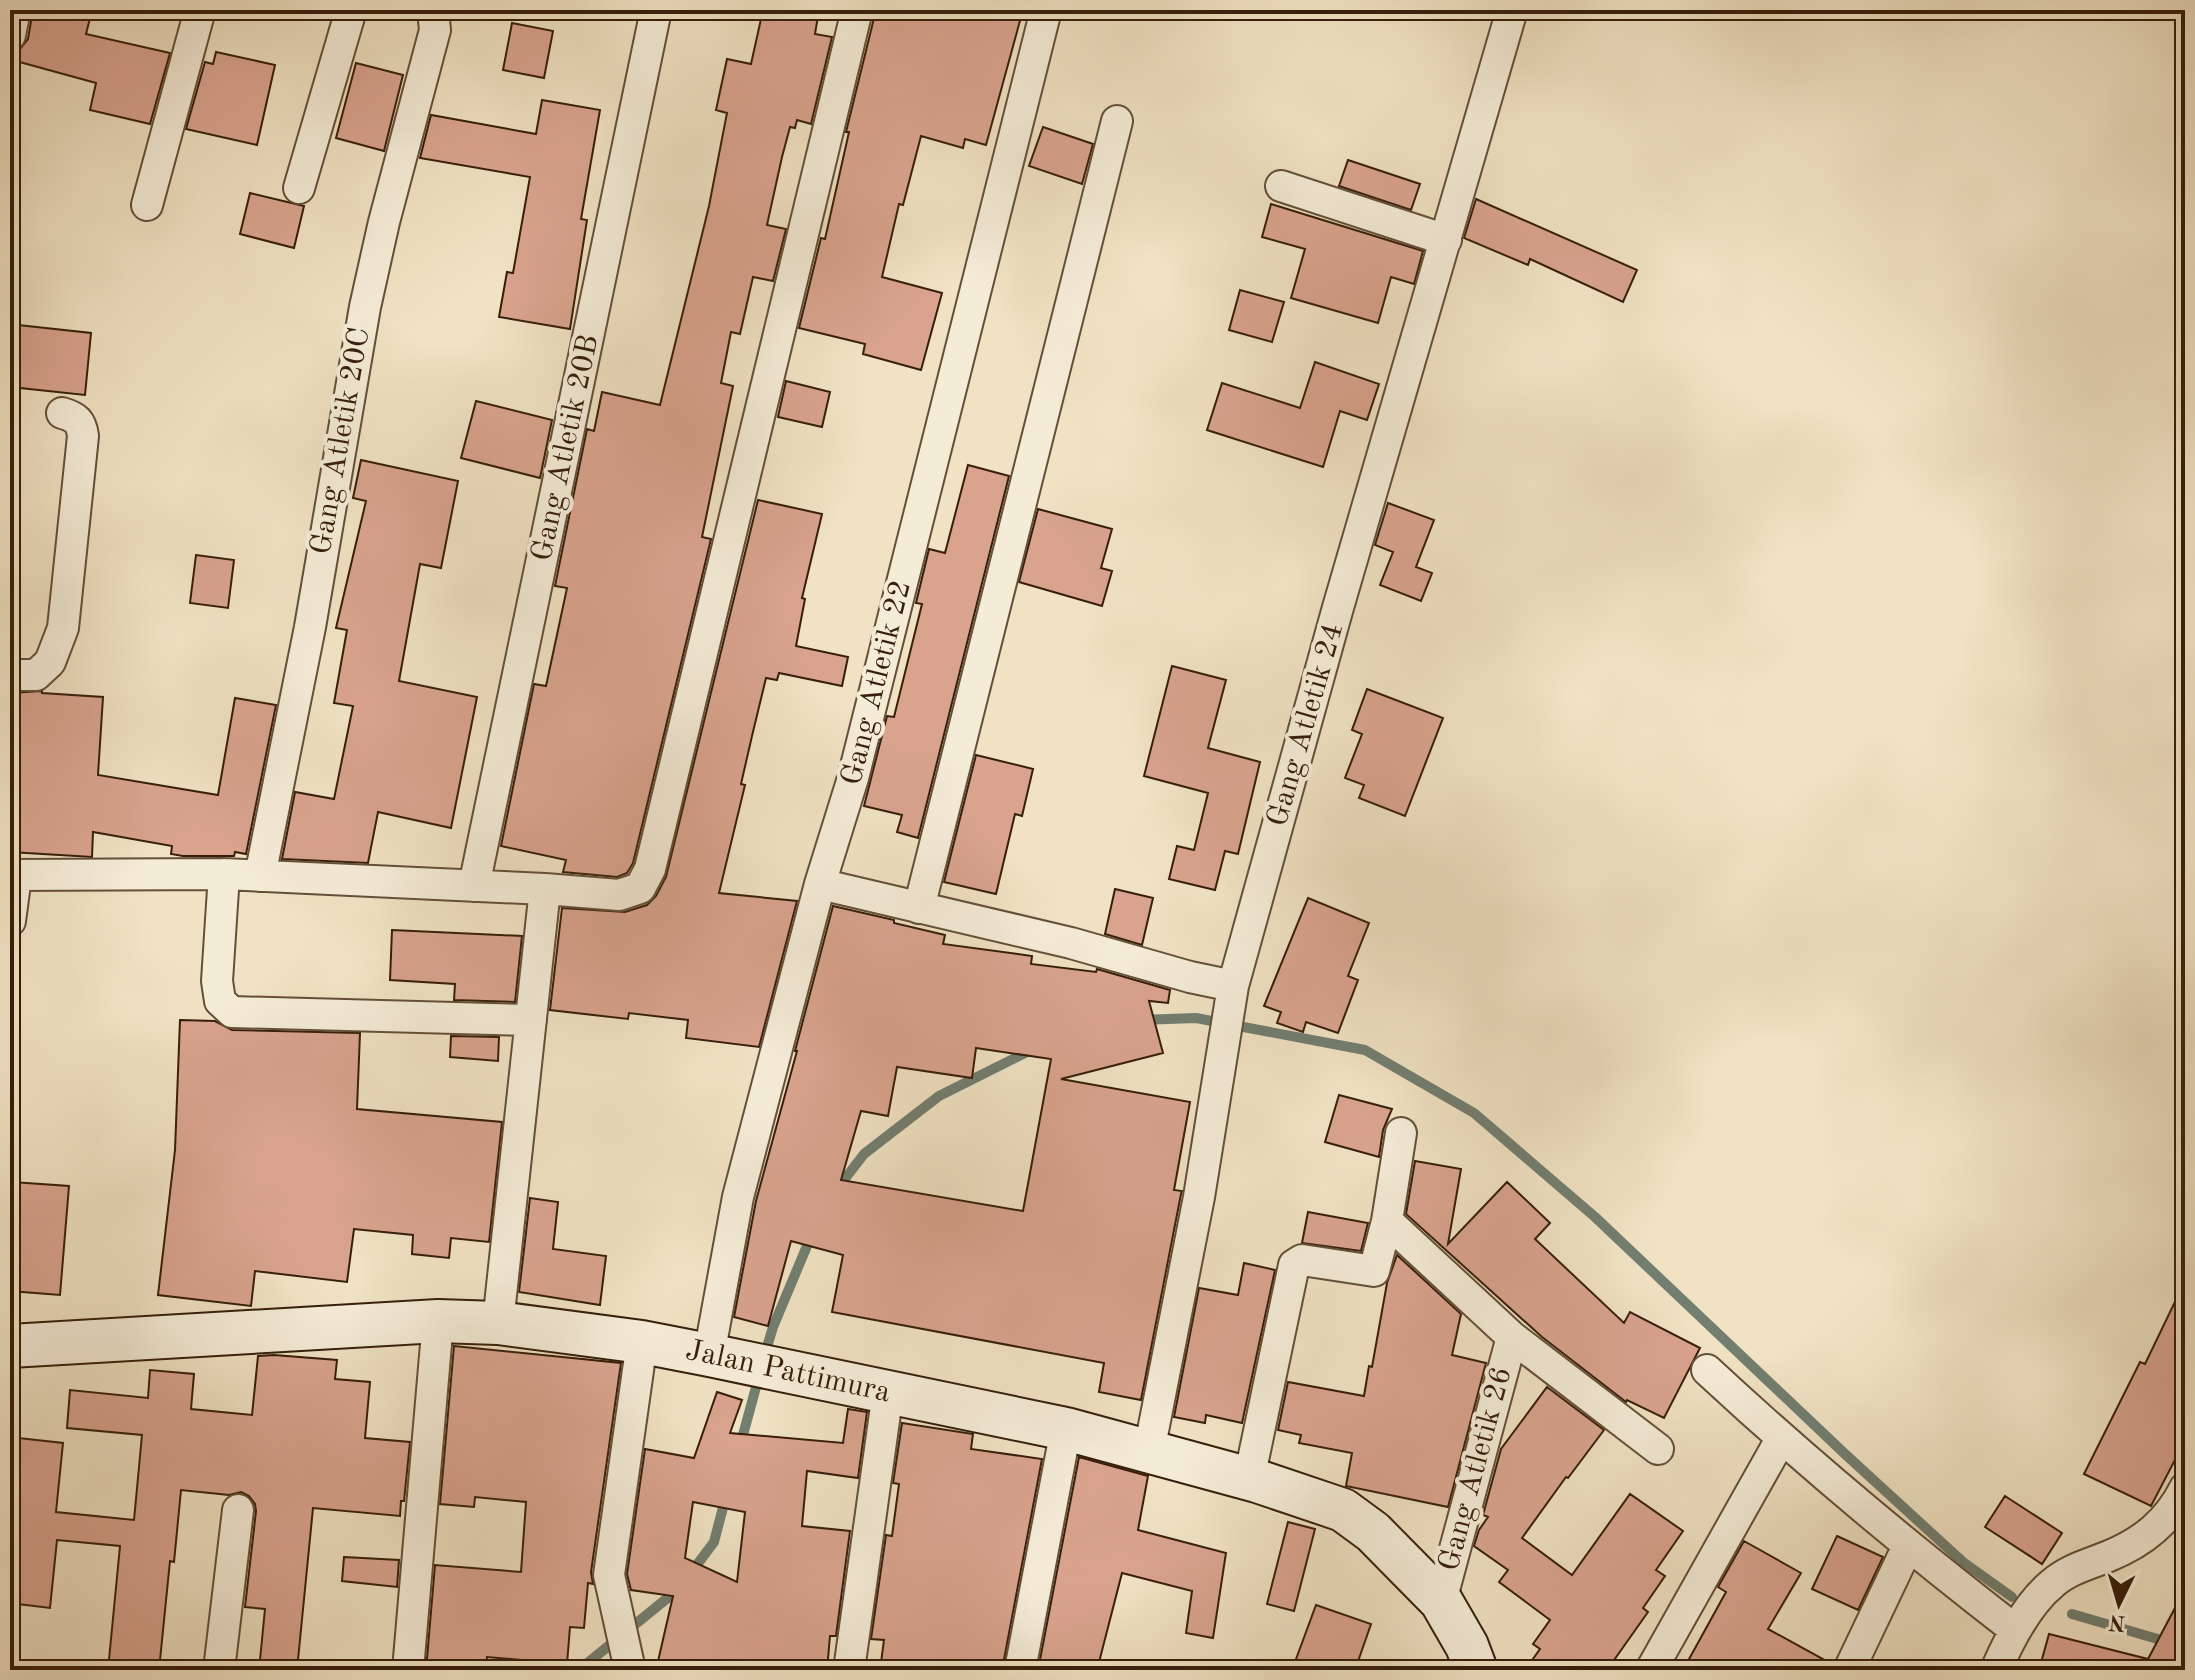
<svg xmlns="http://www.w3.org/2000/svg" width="2195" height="1680" font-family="'Old Standard TT',serif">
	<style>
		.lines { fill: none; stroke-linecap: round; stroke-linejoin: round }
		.stream { stroke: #727e70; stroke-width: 10 }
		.building { fill: #d9a38e; stroke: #361e0a; stroke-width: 2; fill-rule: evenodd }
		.street-casing { stroke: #644f38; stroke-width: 34 }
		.secondary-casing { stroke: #361e0a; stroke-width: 46 }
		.street { stroke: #f5ecd8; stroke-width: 30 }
		.secondary { stroke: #f5ecd8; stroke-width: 42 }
		.labels { text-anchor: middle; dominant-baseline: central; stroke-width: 8; stroke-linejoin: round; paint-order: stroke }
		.street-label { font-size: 30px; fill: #361e0a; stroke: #f5ecd8 }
	</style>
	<rect width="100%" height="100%" fill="#f0e2c3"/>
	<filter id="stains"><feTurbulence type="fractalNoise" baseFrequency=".0025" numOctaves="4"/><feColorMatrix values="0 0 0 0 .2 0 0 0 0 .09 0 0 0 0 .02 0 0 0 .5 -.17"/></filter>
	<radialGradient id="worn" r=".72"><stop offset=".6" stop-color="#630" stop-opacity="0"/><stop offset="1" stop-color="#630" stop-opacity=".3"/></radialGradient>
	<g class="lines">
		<!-- stream -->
		<path class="stream" d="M1140 1020 1196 1018 1365 1050 1474 1113 1595 1217 1845 1454 1963 1562 2012 1597
			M837 1189 864 1154 939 1096 1033 1049
			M764 1357 773 1327 812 1234
			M740 1446 759 1376
			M690 1574 714 1542 726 1496
			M2072 1614 2185 1647
			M579 1670 681 1587"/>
	</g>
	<!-- building -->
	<path class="building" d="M33 10H92L86 34 170 53 150 124 90 110 96 83 16 61 19 50 28 39Z
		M763 10H819L815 34 832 37 811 124 797 120 795 128 790 127 782 157 767 225 786 229 773 281 753 277 740 334 731 332 721 383 733 386 702 537 711 539 633 863 627 873 617 877 563 872 566 860 501 846 534 684 546 686 567 588 555 586 587 429 594 431 602 392 660 405 709 206 727 113 716 110 727 59 751 64Z
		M876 10H1014L1013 15 1021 17 986 145 965 139 963 148 921 136 903 205 899 204 882 277 942 293 921 370 863 354 865 344 799 328 821 238 825 239 849 132H846Z
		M512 23 553 31 544 78 503 70Z
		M216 52 275 65 257 145 186 129 205 62 213 64Z
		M356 63 403 75 384 151 336 138Z
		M542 100 600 110 581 219 587 220 570 329 499 317 507 272 513 273 530 177 420 158 431 115 536 134Z
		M1043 127 1093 144 1082 184 1029 166Z
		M1348 160 1420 184 1411 210 1339 186Z
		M250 193 304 206 294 248 240 234Z
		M1476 199 1637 270 1623 302 1530 259 1528 265 1464 238Z
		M1271 204 1423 251 1414 284 1391 277 1378 323 1291 298 1305 249 1262 237Z
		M1240 290 1284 302 1272 342 1229 330Z
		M18 325 91 333 85 395 11 387Z
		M1315 362 1379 384 1367 420 1340 411 1323 467 1207 430 1222 383 1300 408Z
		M786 381 830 392 822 427 778 417Z
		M476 401 552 420 540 478 461 458Z
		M361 460 458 481 441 568 420 564 399 681 477 697 451 828 378 812 368 863 282 859 295 792 334 799 353 706 334 703 347 630 336 628 366 501 353 498Z
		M968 465 1009 476 918 838 897 832 902 815 864 806 887 716 894 717 922 604 916 603 929 549 945 553Z
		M758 500 822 514 802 598 805 599 796 646 848 657 842 686 779 673 777 680 766 678 752 736 741 784 745 785 719 893 797 901 759 1047 686 1038 688 1020 629 1013 628 1019 550 1010 562 908 625 912 647 905 656 896 666 877Z
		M1388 503 1434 520 1416 567 1432 573 1421 601 1380 585 1393 552 1375 545Z
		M1038 509 1112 529 1101 568 1112 571 1102 606 1019 582Z
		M196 555 234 560 228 608 190 603Z
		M1172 666 1226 680 1208 748 1260 762 1238 854 1225 851 1215 890 1169 879 1177 846 1194 850 1208 793 1144 776Z
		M1367 689 1443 718 1405 816 1359 798 1364 785 1345 778 1362 734 1352 730Z
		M42 691V693L103 697 98 775 218 795 235 698 276 705 246 854 235 852 234 856H183L171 854 172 846 93 832 92 857 10 852V693Z
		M976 755 1033 769 1022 816 1015 814 996 894 944 882Z
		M1115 889 1153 898 1142 945 1105 934Z
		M1308 898 1369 923 1348 976 1358 980 1338 1033 1306 1022 1303 1032 1277 1023 1281 1012 1264 1006Z
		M833 906 894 920V923L945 935 943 944 1032 956 1031 964 1096 972 1097 969 1170 990 1168 1003 1149 1001 1163 1053 1061 1079 1190 1102 1174 1190 1182 1191 1181 1194 1141 1400 1099 1392 1104 1363 832 1312 843 1255 791 1241 768 1326 734 1317 756 1201 797 1051H795ZM976 1048 1051 1059 1023 1211 841 1180 861 1111 888 1116 897 1067 972 1078Z
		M392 930 522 936 515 1002 454 1000 455 984 390 980Z
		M180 1020 215 1021 232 1030 360 1033 357 1109 502 1122 489 1242 451 1238 449 1258 412 1254 413 1235 354 1229 347 1282 255 1271 251 1306 158 1295 175 1150Z
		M451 1036 499 1037 498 1061 450 1057Z
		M1339 1095 1392 1109 1383 1130 1379 1157 1325 1142Z
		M1415 1161 1461 1169 1448 1244 1507 1182 1550 1223 1535 1239 1624 1323 1630 1312 1700 1348 1664 1418 1627 1400 1626 1402 1542 1337 1406 1214Z
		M12 1182 69 1186 60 1295 10 1291Z
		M530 1198 558 1202 553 1249 606 1256 600 1305 519 1292Z
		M1308 1212 1368 1223 1361 1251 1302 1243Z
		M1397 1255 1461 1314 1452 1355 1486 1363 1448 1507 1346 1486 1352 1453 1299 1443 1301 1435 1278 1430 1288 1382 1364 1396 1369 1366 1372 1367 1387 1283Z
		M1244 1263 1275 1270 1242 1423 1206 1415 1205 1423 1174 1417 1199 1288 1238 1295Z
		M2185 1281V1457L2178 1454 2151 1506 2084 1474 2140 1362 2145 1364Z
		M454 1346 621 1363 591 1572 593 1584 588 1583 584 1628 570 1627 567 1664 487 1657 486 1670H426L435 1565 521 1572 526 1502 475 1497 474 1507 440 1504Z
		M274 1355 337 1360 335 1379 370 1382 365 1438 410 1442 404 1501H401L400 1516 313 1508 297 1670H259L265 1609 245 1607 256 1511 255 1504 249 1496 241 1492 229 1495 181 1490 174 1562 170 1561 159 1670H108L120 1546 57 1540 50 1608 10 1603V1437L63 1443 56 1512 134 1520 142 1435 67 1428 70 1390 148 1398 150 1370 194 1374 191 1409 252 1415 258 1356Z
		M1547 1387 1604 1430 1568 1478 1566 1477 1522 1538 1572 1575 1630 1494 1683 1531 1656 1570 1665 1576 1643 1608 1648 1612 1607 1670H1525L1540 1649 1533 1644 1550 1620 1499 1582 1508 1570 1474 1546 1479 1530 1488 1517 1483 1515 1501 1449Z
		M717 1392 742 1400 730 1433 843 1443 848 1409 867 1412 858 1478 807 1471 802 1526 850 1531 836 1636H830L827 1670H656L673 1596 631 1590 627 1574 645 1449 694 1458ZM693 1502 745 1512 737 1582 685 1558Z
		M902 1423 973 1434 971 1449 1042 1459 1002 1670H880L884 1640 871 1639 886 1535 892 1536 899 1484 893 1483Z
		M1079 1457 1148 1476 1138 1530 1226 1553 1213 1638 1186 1633 1192 1591 1122 1573 1097 1670H1038Z
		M2005 1496 2062 1533 2042 1564 1985 1527Z
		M1288 1522 1315 1529 1294 1611 1267 1604Z
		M1837 1536 1883 1557 1858 1610 1812 1589Z
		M1744 1541 1801 1573 1768 1629 1832 1664 1831 1670H1683L1726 1592 1718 1587Z
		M344 1557 399 1560 397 1587 342 1581Z
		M2185 1589V1670H2039L2049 1634 2148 1659Z
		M1316 1605 1371 1624 1355 1670H1292Z"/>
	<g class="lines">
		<!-- street casing -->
		<g class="street-casing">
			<path id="street" d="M10 35 15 10
				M1281 186 1446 240
				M299 188 351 10
				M147 205 200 10
				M10 675H36L50 662 63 628 83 436C81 421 76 417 62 413
				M224 874 217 981 220 1001 232 1012 531 1020
				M10 875 224 874 545 889 619 895 640 888 650 869 857 10
				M260 876 310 627 365 307 384 222 435 30 433 10
				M820 884 1071 943 1190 977 1233 986
				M474 886 656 10
				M919 908 1117 121
				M10 921 16 876
				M1401 1133 1387 1221 1512 1337 1658 1449
				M498 1323 545 889
				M709 1355 738 1197 820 884 853 778 1046 10
				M1707 1370C1806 1462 1908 1547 2014 1629
				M1149 1451 1199 1197 1233 986 1337 611 1512 10
				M1249 1479 1294 1265 1302 1260 1374 1271 1387 1221
				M1441 1601 1512 1337
				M219 1670 238 1510
				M408 1670 438 1321
				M630 1670 609 1575 642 1342
				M849 1670 888 1392
				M1020 1670 1066 1429
				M1651 1670 1781 1439
				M1849 1670 1908 1546
				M1996 1670C2009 1640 2027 1604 2053 1583 2069 1569 2090 1564 2109 1556 2143 1542 2168 1522 2185 1488"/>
		</g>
		<!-- secondary casing -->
		<g class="secondary-casing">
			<path id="secondary" d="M10 1346 438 1321 498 1323 642 1342 709 1355 1066 1429 1257 1481 1343 1510 1373 1532 1441 1601 1467 1646 1476 1670"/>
		</g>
		<!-- street -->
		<use href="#street" class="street"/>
		<!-- secondary -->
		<use href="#secondary" class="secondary"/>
	</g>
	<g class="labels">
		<!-- street labels -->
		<g class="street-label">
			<text transform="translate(341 441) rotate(-80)">Gang Atletik 20C</text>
			<text transform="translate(566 448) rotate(-78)">Gang Atletik 20B</text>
			<text transform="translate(877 683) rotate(-76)">Gang Atletik 22</text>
			<text transform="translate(1306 725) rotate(-74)">Gang Atletik 24</text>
			<text transform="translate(788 1372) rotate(12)">Jalan Pattimura</text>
			<text transform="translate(1476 1469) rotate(-75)">Gang Atletik 26</text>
		</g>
	</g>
	<!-- margin -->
	<rect width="2195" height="1680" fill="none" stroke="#f0e2c3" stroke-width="40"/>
	<rect x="12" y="12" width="2171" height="1656" fill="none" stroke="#361e0a" stroke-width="4"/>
	<rect x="20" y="20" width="2155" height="1640" fill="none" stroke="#361e0a" stroke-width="2"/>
	<!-- north arrow -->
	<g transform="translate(2119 1604) rotate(185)" stroke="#f5ecd8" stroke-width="6" paint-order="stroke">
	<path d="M0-6L14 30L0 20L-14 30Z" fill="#361e0a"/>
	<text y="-12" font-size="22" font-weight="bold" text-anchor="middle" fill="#361e0a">N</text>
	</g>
	<rect width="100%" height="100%" filter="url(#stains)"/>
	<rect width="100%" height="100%" fill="url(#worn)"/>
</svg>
